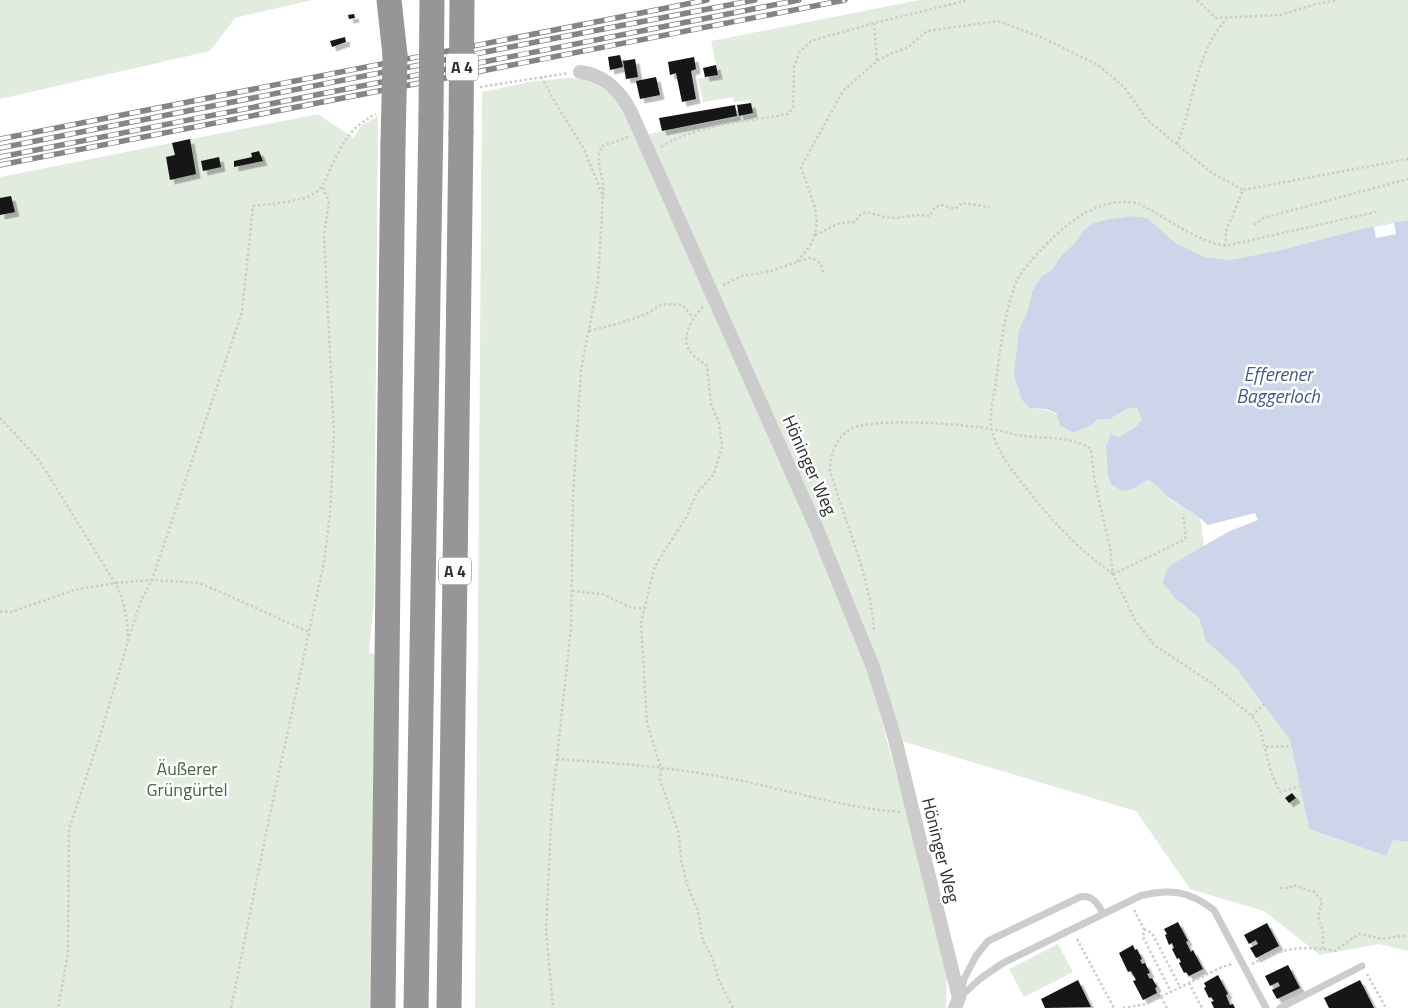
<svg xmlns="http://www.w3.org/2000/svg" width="1408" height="1008" font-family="'Titillium Web',sans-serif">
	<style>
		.green { fill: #e1ebde }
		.water { fill: #ccd5e9 }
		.pier { fill: #fff }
		.building { fill: #161616; filter: url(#shadow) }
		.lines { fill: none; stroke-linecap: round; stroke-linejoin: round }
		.path { stroke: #ccc; stroke-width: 2.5; stroke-dasharray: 2.5 2.5; stroke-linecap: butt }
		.service { stroke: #ccc; stroke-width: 7 }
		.minor { stroke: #ccc; stroke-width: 14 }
		.motorway { stroke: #969696; stroke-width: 25 }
		.rail-casing { stroke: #848484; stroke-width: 5.5 }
		.rail { stroke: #fff; stroke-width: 4; stroke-dasharray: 11; stroke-linecap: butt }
		.motorway-bridge { stroke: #969696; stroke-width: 25 }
		.labels { text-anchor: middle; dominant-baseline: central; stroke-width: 5; stroke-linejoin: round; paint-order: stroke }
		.shield { fill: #fff; stroke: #6d6d6d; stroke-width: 1 }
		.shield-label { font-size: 16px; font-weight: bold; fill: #2f2f2f }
		.street-label { font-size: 18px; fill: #2f2f2f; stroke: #fff }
		.park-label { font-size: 18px; fill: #466740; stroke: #fff }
		.water-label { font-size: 19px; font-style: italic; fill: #44598a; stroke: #fff }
	</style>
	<defs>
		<filter id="shadow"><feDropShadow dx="4.5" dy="4.5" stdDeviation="0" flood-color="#0004"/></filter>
	</defs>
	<rect width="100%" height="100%" fill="#fff"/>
	<!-- green -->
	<path class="green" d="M0 0H312L235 18 210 51 0 99Z
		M920 0H1408V220L1361 229 1281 250 1230 260 1205 257 1177 244 1147 218 1134 216 1110 219 1082 232 1075 243 1061 256 1052 271 1042 276 1032 291 1028 310 1019 330 1030 408C1056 410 1056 413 1073 433L1090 426 1098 419H1110L1128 408H1137L1142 420 1134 428 1118 437 1111 435 1106 446 1107 458 1135 488 1147 480 1157 485 1170 500 1200 517 1204 546 1170 565 1176 599 1199 618 1206 641 1236 668 1290 740 1309 829 1386 856 1393 840 1408 842V951L1379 944 1320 955 1264 911 1190 889 1136 811 901 741 644 135 753 114 750 100 734 102 733 97 703 102 698 79 718 75 711 41Z
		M570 78C599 80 608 91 627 112L775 445 867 668 910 824 947 973 946 1008H475L482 92 534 81Z
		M318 114 353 138 362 125 378 116 374 599 369 653 376 654 373 1008H0V177Z
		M1058 944 1073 972 1024 997 1009 969Z"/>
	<!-- water -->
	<path class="water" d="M1134 216 1147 218 1177 244 1205 257 1230 260 1281 250 1361 229 1408 220V842L1393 840 1386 856 1309 829 1290 740 1236 668 1206 641 1199 618 1176 599 1163 583 1165 574 1170 565 1230 531 1258 520 1255 513 1208 525C1197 514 1185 509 1172 500 1161 493 1162 487 1147 480L1135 488 1122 491 1111 484 1108 474 1106 446 1111 434 1118 437 1134 428 1142 420 1137 408H1128L1110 419H1098L1090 426 1073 433 1060 425 1056 413 1046 409 1030 408 1022 400 1014 375 1019 330 1028 310 1032 291 1042 276 1052 270 1061 256 1075 243 1082 232 1094 223 1110 219Z"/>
	<!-- pier -->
	<path class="pier" d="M1394 223 1396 234 1376 238 1374 227Z"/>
	<!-- building -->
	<path class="building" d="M354 14 355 18 349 19 348 15Z
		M345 37 346 42 332 47 330 41Z
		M620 55 623 67 610 70 608 57Z
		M694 57 696 69 691 71 696 99 682 102 676 73 670 75 668 62Z
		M635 59 638 77 626 79 623 61Z
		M716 65 718 75 705 77 703 68Z
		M656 77 660 95 640 99 636 81Z
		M751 103 753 113 739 116 737 105Z
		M735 105 737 116 662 131 659 118Z
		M190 139 196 174 170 180 166 157 175 155 172 143Z
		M259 151 263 161 234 167V161L252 157 251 153Z
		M219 157 221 167 203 171 201 161Z
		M11 196 15 212 0 215V198Z
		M1292 793 1296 798 1289 803 1285 798Z
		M1178 922 1188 941 1186 942 1191 952 1193 950 1203 969 1189 976 1186 972 1184 973 1179 963 1181 962 1179 958 1177 959 1172 949 1174 948 1172 943 1169 945 1165 935 1167 934 1164 929Z
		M1267 923 1279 946 1256 958 1250 948 1258 944 1256 940 1249 944 1244 935Z
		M1133 945 1135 950 1137 949 1142 959 1140 960 1142 964 1145 963 1150 973 1147 974 1150 979 1152 978 1157 987 1155 988 1157 993 1143 1000 1133 981 1136 980 1131 971 1128 972 1119 953Z
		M1288 965 1300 988 1277 999 1272 990 1280 986 1278 982 1270 986 1265 976Z
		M1218 975 1228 994 1226 995 1230 1005 1233 1004 1235 1008H1214L1211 1002 1214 1001 1211 997 1209 998 1204 988 1206 987 1204 983Z
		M1078 980 1091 1007 1045 1008 1041 999Z
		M1360 980 1374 1008H1329L1324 998Z"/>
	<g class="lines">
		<!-- path -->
		<path class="path" d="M1197 0 1216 18 1280 15 1316 4 1338 0
			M874 23 877 61
			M541 77 559 109 583 147 603 196 598 282 581 370 573 496 571 628 552 804 546 930 553 1008
			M480 87 569 73
			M1177 144C1195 101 1194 56 1227 18
			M661 147C698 124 746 122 788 114L793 107 794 67 799 53 811 41 874 23 969 0
			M603 195C606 178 593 162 602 146L628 137
			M1254 225 1263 218 1408 179
			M815 235 840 223 855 222 861 214 867 212 885 217 895 218 918 215 930 216 935 207 939 206 942 205 955 209 962 203 990 207
			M1225 246 1226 231 1243 190 1408 159
			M797 261C831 228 813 205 801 167L843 91 877 61 892 53 907 48 927 31 998 21 1043 38 1098 65 1124 87 1147 120 1212 173 1243 190
			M723 285 742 276 771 271 809 258C818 259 823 265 823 275
			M703 307C693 317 681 335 689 350 693 356 701 361 707 366L711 404 719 423 722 447 714 474 696 494 687 516 655 566 641 622 647 723 661 769 660 780 679 834 681 859 687 884 698 912 703 941 712 957 718 978 733 1008
			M589 331 617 324 644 315 663 304 682 305 693 317
			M0 418 39 460 115 583 121 595 127 619 128 641 100 736 69 829 68 954 58 1008
			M1113 574C1079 550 1052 521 1027 489 1013 472 997 452 992 431 988 419 994 395 996 382 1000 350 1004 316 1015 285 1020 272 1030 262 1039 252 1065 224 1099 194 1140 204 1168 219 1193 239 1225 246L1376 212
			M1113 574 1182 541 1186 537 1183 514
			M572 591 603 594 629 607 644 609
			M0 611 11 612 74 590 115 583 152 580 198 583 216 590 309 632
			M874 630C869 572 846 526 830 471 830 455 836 437 851 429 871 417 965 424 991 429 1000 430 1008 433 1017 435 1041 439 1069 435 1091 449L1095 484 1110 547 1113 574 1135 620 1154 645 1210 682 1252 716 1260 728 1271 772 1280 792 1300 786
			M128 641 140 603 152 580 242 312 253 206C268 204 301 202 313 194 323 189 326 179 330 169 343 143 349 128 376 114
			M1252 716 1264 704
			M1266 747 1292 746
			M557 759C614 763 672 767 728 778 786 789 842 808 901 812
			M1280 888H1290L1293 885 1314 892 1320 898 1322 902 1318 916 1323 931V949
			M1134 910 1144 929 1143 937 1171 992
			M1144 929 1152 933 1180 987
			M1077 939 1114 1008
			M1252 964C1281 948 1303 945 1335 951L1359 934 1382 939 1408 935
			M1367 974 1386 1008
			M1189 983 1202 1008
			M1161 997 1167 1008
			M231 1008 268 824 324 562 330 514 334 434 324 236 329 201 322 186
			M1123 1008 1146 1004 1222 967 1232 964"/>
		<!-- service -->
		<path class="service" d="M961 992 964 979 976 956 988 941 1080 897C1092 894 1098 904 1103 913
			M959 998 981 978 1003 963 1140 896C1170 888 1189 891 1214 910L1266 1008
			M1280 1008 1362 966"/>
		<!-- minor -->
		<path class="minor" d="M580 72C605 75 620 91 631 112L816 527 873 667 895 739 959 998 955 1008"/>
		<!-- motorway -->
		<path class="motorway" d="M389 0 395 55
			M383 1008 393 144
			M416 1008 431 117
			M449 1008 461 133"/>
		<!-- rail casing -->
		<g class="rail-casing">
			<path id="rail" d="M0 139 707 0
				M0 148 551 39 755 0
				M0 157 799 0
				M0 165 845 0"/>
		</g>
		<!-- rail -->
		<use href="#rail" class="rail"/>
		<!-- motorway-bridge -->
		<path class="motorway-bridge" d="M431 117 432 0
			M461 133 462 0
			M393 144 395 55"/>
	</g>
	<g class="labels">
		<!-- shield labels -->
		<g class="shield">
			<rect x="446" y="53.5" width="32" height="27" rx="4"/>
			<rect x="439" y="557.5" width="32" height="27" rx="4"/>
		</g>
		<g class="shield-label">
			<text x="462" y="67">A 4</text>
			<text x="455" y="571">A 4</text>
		</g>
		<!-- street labels -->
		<g class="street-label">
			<text transform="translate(810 465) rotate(66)">Höninger Weg</text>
			<text transform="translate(941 850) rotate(76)">Höninger Weg</text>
		</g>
		<!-- park labels -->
		<g class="park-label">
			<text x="187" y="768">Äußerer<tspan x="187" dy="21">Grüngürtel</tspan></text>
		</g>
		<!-- water labels -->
		<g class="water-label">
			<text x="1278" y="373">Efferener<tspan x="1278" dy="22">Baggerloch</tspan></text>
		</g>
	</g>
</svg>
